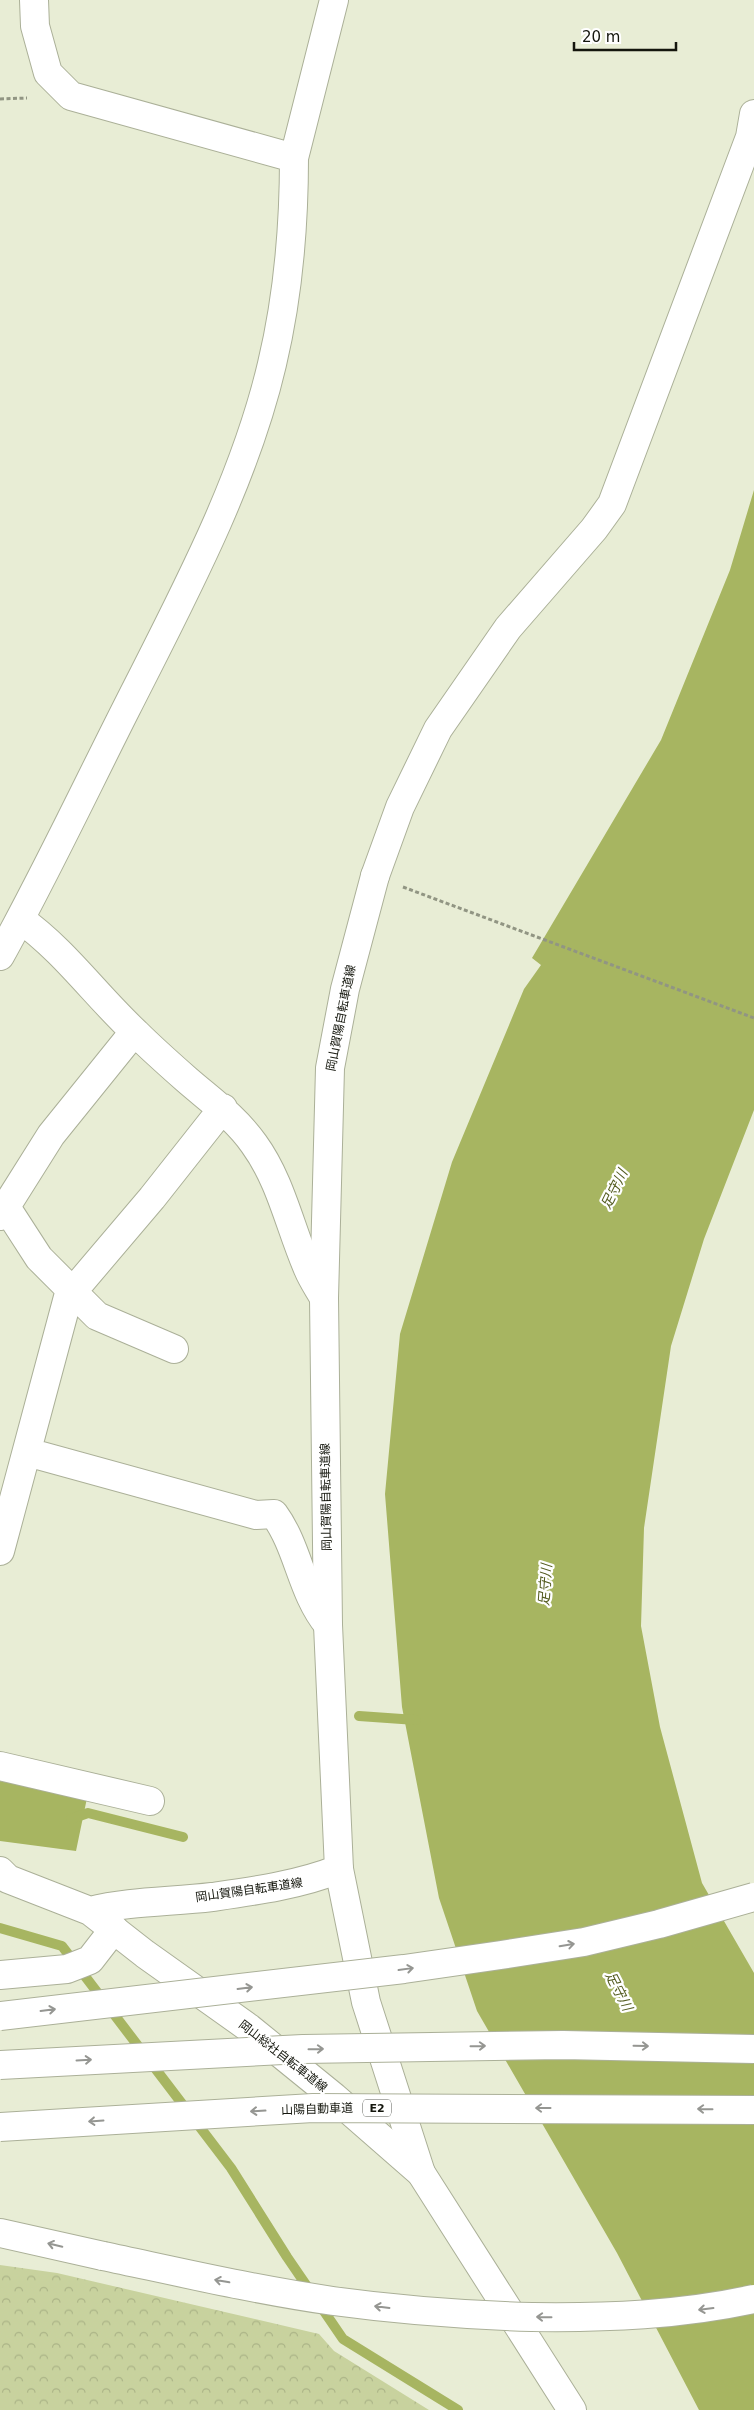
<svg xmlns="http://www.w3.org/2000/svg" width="754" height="2410" font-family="'DejaVu Sans','Noto Sans JP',sans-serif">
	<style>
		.forest { fill: url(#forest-crowns) }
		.water { fill: #a7b561 }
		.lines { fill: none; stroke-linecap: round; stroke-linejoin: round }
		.stream { stroke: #a7b561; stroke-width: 10 }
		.minor-casing { stroke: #abb098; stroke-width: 30 }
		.major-casing { stroke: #abb098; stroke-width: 30 }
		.highway-casing { stroke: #abb098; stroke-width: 30 }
		.path { stroke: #919583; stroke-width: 3; stroke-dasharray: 4 2.5; stroke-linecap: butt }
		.minor { stroke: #fff; stroke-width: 28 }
		.major { stroke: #fff; stroke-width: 28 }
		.highway { stroke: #fff; stroke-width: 28 }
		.highway-bridge-casing { stroke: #abb098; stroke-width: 30; stroke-linecap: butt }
		.highway-bridge { stroke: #fff; stroke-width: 28 }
		.oneway { stroke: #959692 }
		.labels { text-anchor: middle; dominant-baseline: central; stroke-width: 4.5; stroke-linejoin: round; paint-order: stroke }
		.shield { fill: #fff; stroke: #5a5c56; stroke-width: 1 }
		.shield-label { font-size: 11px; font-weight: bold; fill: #14160d }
		.street-label { font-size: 12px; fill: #14160d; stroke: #fff }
		.water-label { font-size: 14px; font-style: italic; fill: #545c20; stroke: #fff }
	</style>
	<defs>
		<pattern id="forest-crowns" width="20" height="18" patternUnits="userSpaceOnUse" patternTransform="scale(1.25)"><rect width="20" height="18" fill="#c8d29e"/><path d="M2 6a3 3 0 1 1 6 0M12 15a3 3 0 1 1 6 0" fill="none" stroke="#abb487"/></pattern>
	</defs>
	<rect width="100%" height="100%" fill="#e8edd5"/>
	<!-- forest -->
	<path class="forest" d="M0 2265 57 2273 319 2334 334 2351 429 2410H0Z"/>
	<!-- water -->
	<path class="water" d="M754 490V1110L704 1239 671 1346 644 1528 641 1626 660 1727 702 1883 754 1973V2410H699L617 2253 477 2011 439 1898 402 1707 385 1494 400 1334 452 1162 524 989 541 965 532 958 661 740 730 570Z
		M0 1781 87 1798 76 1851 0 1841Z"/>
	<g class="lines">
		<!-- stream -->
		<path class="stream" d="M359 1716 416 1720
			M71 1819 88 1813 183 1837
			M0 1928 62 1946 231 2168 287 2257 343 2339 458 2410"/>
		<!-- minor casing -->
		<g class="minor-casing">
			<path id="minor" d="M294 158 334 0
				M375 876 400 807 438 729 508 628 594 529 612 504 750 137 754 114
				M20 919C65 951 96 996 136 1033 152 1049 169 1064 186 1079 210 1100 235 1117 254 1144 281 1181 290 1228 308 1269 312 1279 319 1289 324 1298
				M0 956C45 875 84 792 126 709 181 600 244 484 272 364 288 297 294 227 294 158L71 96 48 73 35 26 34 0
				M6 1207 39 1258 97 1316 174 1349
				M0 1216 51 1135 134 1032
				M27 1452 256 1515 274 1514C299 1548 301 1592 328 1625
				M0 1551 68 1297 152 1198 223 1108
				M0 1766 150 1801
				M339 1869 366 2002 421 2173
				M0 1975 67 1969 90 1960 114 1929"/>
		</g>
		<!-- major casing -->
		<g class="major-casing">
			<path id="major" d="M0 1871 8 1879 90 1911 145 1954 249 2028 334 2097 421 2173 572 2410
				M90 1911C130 1901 171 1902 212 1897 254 1891 299 1885 339 1869L328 1625 324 1298 330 1068 345 989 375 876"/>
		</g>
		<!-- highway casing -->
		<g class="highway-casing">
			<path id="highway" d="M0 2233 103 2256"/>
		</g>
		<!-- path -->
		<path class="path" d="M0 99 27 98
			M403 887 754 1018"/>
		<!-- minor -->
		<use href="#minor" class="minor"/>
		<!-- major -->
		<use href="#major" class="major"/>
		<!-- highway -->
		<use href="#highway" class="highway"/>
		<!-- highway-bridge casing -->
		<g class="highway-bridge-casing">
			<path id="highway-bridge" d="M0 2016 404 1969 501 1955 584 1942 659 1924 754 1897
				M0 2065 303 2049 563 2045 754 2049
				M0 2127 313 2108 754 2110
				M103 2256C179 2272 256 2290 333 2301 399 2310 466 2315 532 2317 607 2318 681 2315 754 2299"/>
		</g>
		<!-- highway-bridge -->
		<use href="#highway-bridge" class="highway-bridge"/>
	</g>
	<!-- one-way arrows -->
	<defs><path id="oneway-shaft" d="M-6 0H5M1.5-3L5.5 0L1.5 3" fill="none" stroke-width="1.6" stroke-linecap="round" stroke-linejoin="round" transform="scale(1.25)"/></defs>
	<g class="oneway">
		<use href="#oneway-shaft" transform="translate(567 1945) rotate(-9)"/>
		<use href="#oneway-shaft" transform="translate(406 1969) rotate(-8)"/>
		<use href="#oneway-shaft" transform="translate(245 1988) rotate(-7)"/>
		<use href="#oneway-shaft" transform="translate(48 2010) rotate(-7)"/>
		<use href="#oneway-shaft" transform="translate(478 2046) rotate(-1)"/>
		<use href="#oneway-shaft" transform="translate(641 2046) rotate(1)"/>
		<use href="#oneway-shaft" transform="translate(316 2049) rotate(-1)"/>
		<use href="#oneway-shaft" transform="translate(84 2060) rotate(-3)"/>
		<use href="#oneway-shaft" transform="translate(543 2108) rotate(180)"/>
		<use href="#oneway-shaft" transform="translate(705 2109) rotate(-179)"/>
		<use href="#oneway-shaft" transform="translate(258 2111) rotate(177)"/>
		<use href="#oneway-shaft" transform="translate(96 2121) rotate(176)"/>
		<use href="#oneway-shaft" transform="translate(55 2245) rotate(-167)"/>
		<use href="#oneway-shaft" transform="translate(222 2281) rotate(-170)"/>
		<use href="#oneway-shaft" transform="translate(382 2307) rotate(-173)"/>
		<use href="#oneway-shaft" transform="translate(706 2309) rotate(173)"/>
		<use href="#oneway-shaft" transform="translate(544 2317) rotate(-179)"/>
	</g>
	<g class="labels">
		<!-- shield labels -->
		<rect class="shield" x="363" y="2099.5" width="28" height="17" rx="4"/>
		<g class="shield-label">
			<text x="377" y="2108">E2</text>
		</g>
		<!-- street labels -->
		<g class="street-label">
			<text transform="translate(341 1018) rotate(-79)">岡山賀陽自転車道線</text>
			<text transform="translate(326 1497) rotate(-91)">岡山賀陽自転車道線</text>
			<text transform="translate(249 1890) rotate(-8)">岡山賀陽自転車道線</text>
			<text transform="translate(283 2056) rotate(38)">岡山総社自転車道線</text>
			<text transform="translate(317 2109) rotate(-2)">山陽自動車道</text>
		</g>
		<!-- water labels -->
		<g class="water-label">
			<text transform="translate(614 1189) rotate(-64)">足守川</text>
			<text transform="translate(545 1585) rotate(-86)">足守川</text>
			<text transform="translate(619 1991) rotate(63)">足守川</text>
		</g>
	</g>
	<!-- scale -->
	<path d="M574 42v8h102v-8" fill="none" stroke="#14160d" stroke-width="2.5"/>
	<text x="582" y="42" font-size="15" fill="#14160d" stroke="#ffffff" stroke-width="4" paint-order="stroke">20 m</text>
</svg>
